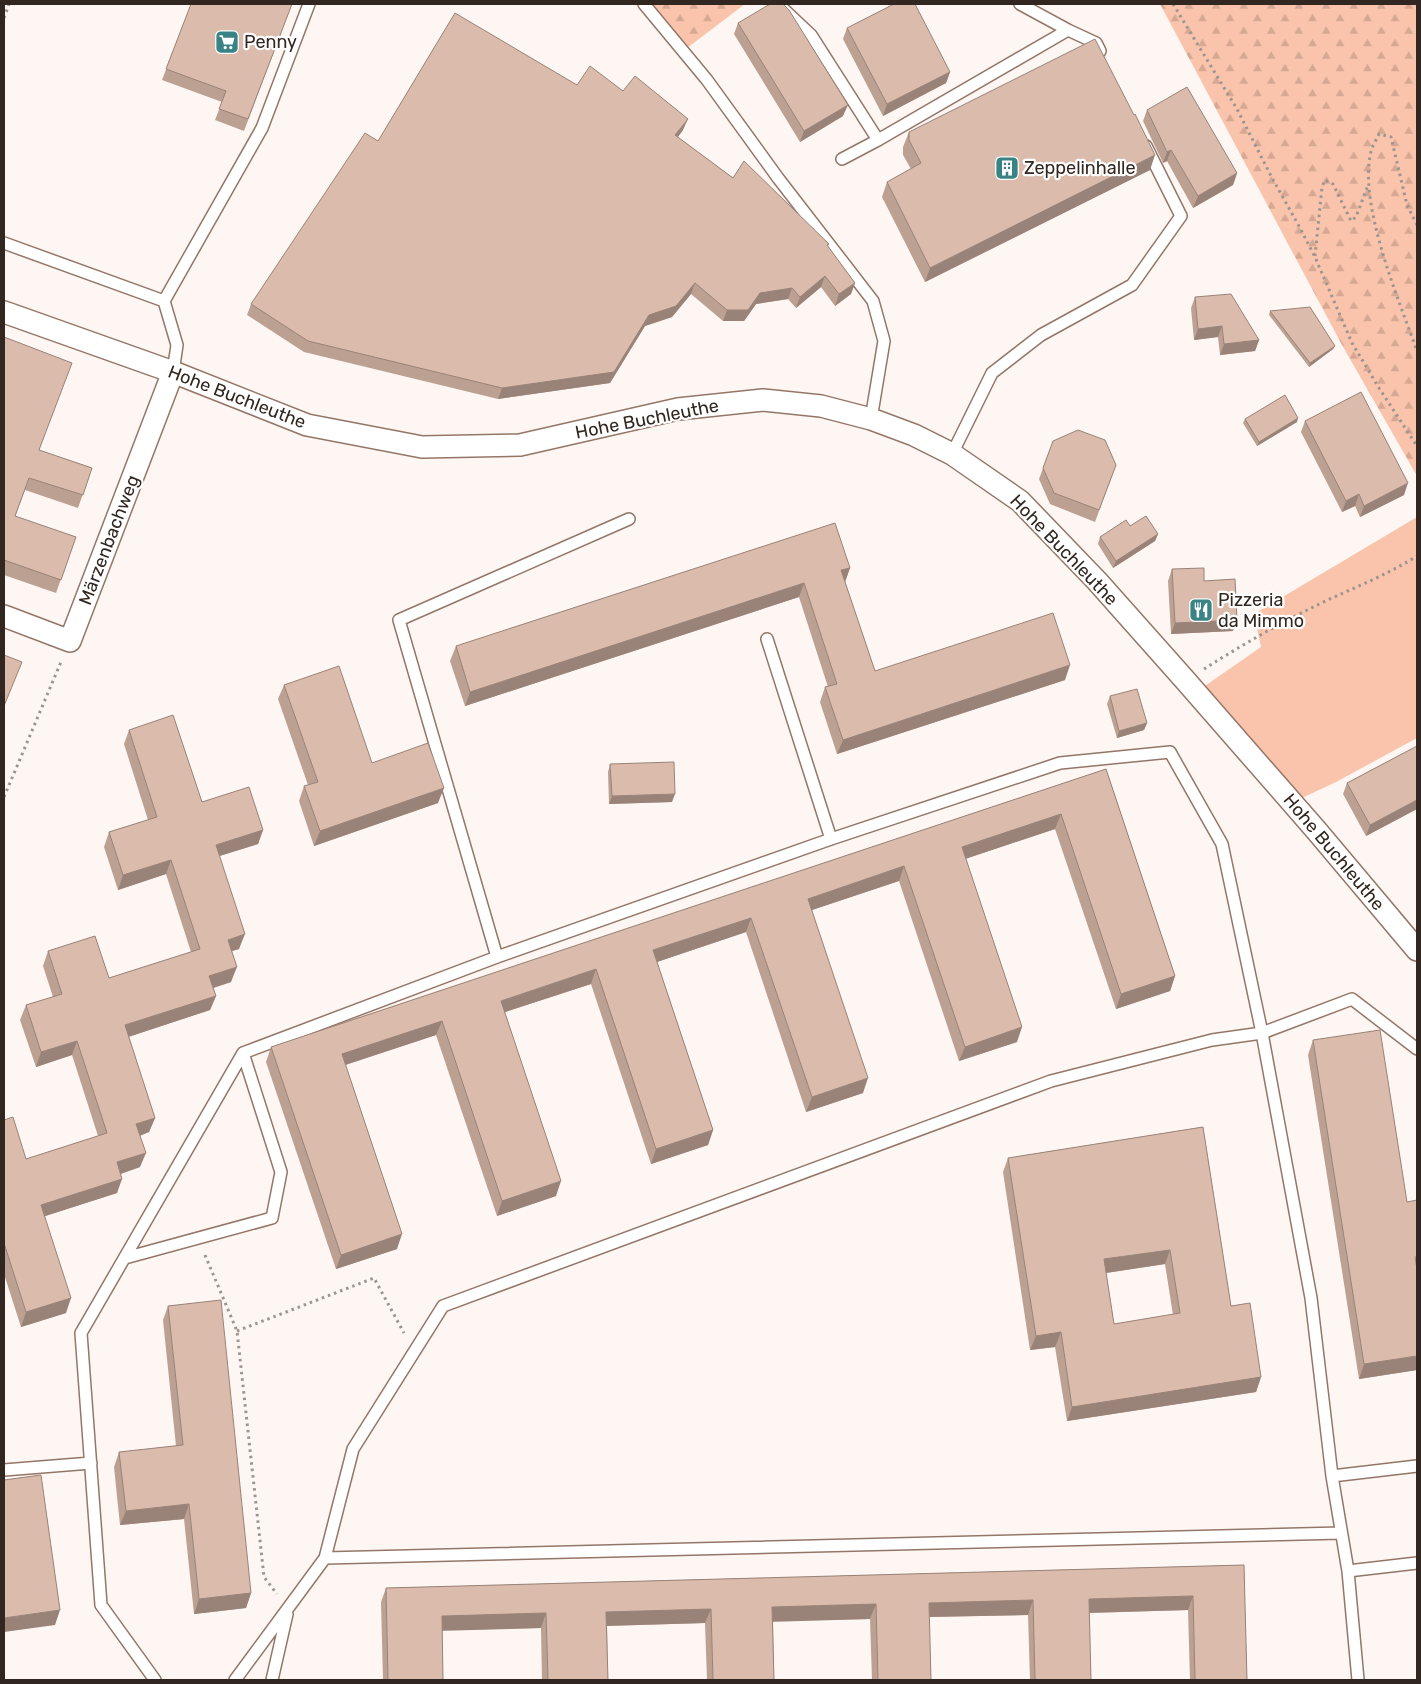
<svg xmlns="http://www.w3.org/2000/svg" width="1421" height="1684" font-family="Rubik,sans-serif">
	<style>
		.green { fill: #f9c4ab }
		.forest { fill: url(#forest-firs) }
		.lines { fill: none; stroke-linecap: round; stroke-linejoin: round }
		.service-casing { stroke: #947668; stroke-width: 14 }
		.minor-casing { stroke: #947668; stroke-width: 24 }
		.path { stroke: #9d948f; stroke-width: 3; stroke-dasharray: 2.5 4; stroke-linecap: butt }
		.service { stroke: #fff; stroke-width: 11 }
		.minor { stroke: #fff; stroke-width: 21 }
		.wall { fill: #bca193; fill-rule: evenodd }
		.shaded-wall { fill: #998378 }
		.building { fill: #dbbbab; stroke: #998378; fill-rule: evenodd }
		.labels { text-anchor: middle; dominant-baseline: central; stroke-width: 4.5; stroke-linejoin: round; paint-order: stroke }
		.poi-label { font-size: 18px; fill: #322620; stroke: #fff; text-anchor: start }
		.street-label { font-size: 18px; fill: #322620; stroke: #fff }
	</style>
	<defs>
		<pattern id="forest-firs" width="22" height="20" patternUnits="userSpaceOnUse" patternTransform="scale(1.25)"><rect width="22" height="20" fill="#f9c4ab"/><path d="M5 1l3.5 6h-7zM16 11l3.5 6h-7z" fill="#d6a893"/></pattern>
	</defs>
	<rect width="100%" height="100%" fill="#fdf6f3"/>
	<!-- green -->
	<path class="green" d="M1417 517V738L1336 782 1302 798 1202 688 1261 647 1254 614Z"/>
	<!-- forest -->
	<path class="forest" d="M652 4H745L687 48Z
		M1160 4H1417V476L1342 345Z"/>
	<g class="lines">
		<!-- service casing -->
		<g class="service-casing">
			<path id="service" d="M644 4 707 80 778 178 873 301 884 341 871 419
				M778 4 811 35 878 140
				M1020 4 1068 30 1096 43 1100 51
				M842 159 878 140 1068 30
				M4 243 164 301
				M173 372 177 345 164 301 262 128 309 4
				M952 454 992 373 1041 335 1132 285 1181 216 1146 146
				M767 639 831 839
				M497 957 399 620 629 519
				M125 1258 272 1218 281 1172 243 1053
				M4 1470 91 1463
				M1332 1476 1417 1466
				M325 1558 1341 1533
				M1348 1571 1417 1563
				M155 1680 101 1605 81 1333 243 1053 497 957 831 839 1060 763 1170 752 1222 844 1262 1033 1311 1298 1332 1476 1348 1571 1358 1680
				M235 1680 325 1558 353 1449 443 1306 1051 1081 1212 1040 1262 1033 1352 999 1417 1049
				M272 1680 287 1614"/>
		</g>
		<!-- minor casing -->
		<g class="minor-casing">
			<path id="minor" d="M4 312 173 372 307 425 422 447 520 445 678 409 763 400 821 406 871 419 914 435 952 454 1020 501 1097 581 1185 680 1316 830 1417 950
				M4 616 70 641 173 372"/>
		</g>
		<!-- path -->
		<path class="path" d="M1173 4 1237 109 1271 176 1300 228 1315 257 1352 343 1379 388 1417 446
			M4 18 9 4
			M1417 225 1407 205 1391 137 1379 134C1377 139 1374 143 1372 148 1356 200 1399 300 1417 351
			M1315 256 1322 187 1325 180 1333 184 1351 221 1356 217 1368 185
			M1204 669C1245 643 1287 619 1332 598 1361 585 1390 573 1417 556
			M4 797 61 662
			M205 1255 237 1331 264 1577 277 1594
			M237 1331 374 1278 404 1333"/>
		<!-- service -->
		<use href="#service" class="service"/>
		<!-- minor -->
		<use href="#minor" class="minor"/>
	</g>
	<!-- wall -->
	<path class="wall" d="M191 4H292L244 131 215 120 222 102 162 80Z
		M738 23 843 116 800 142 734 34Z
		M847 28 950 72 946 83 883 116 843 39Z
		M577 85 623 91 683 130 678 137 733 178 829 244 828 246 855 283 851 294 835 306 821 287 796 308 788 299 756 304 744 321H723L691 294 672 317 645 326 610 383 498 399 304 352 247 315 251 304 378 141Z
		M1147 110 1237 173 1233 185 1193 208 1167 161 1163 163 1143 121Z
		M909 132 1150 170 925 282 882 197 887 182 911 169 903 155V147Z
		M1195 297 1259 340 1255 351 1220 355 1218 337 1194 340 1191 308Z
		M1270 311 1335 346 1333 349 1309 367 1269 315Z
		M4 337 39 450 92 468 78 508 25 490 15 517 76 537 56 593 4 575Z
		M1245 419 1297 422 1257 446 1243 423Z
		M1305 421 1404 495 1360 517 1355 506 1342 512 1301 432Z
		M1053 441 1116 465 1095 522 1050 504 1039 479Z
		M1130 526 1158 534 1155 541 1113 568 1098 544 1100 537Z
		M850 568 845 582 875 671 1065 680 837 754 820 702 825 687H828L799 597 465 706 450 661 456 646Z
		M1172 569 1204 581 1233 631 1171 634 1168 581Z
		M284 685 372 763 438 803 314 846 299 801 304 786 308 785 278 699Z
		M1110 696 1147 723 1144 730 1117 738 1107 704Z
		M129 730 202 802 263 830 258 844 219 856 239 949 232 951 231 982 213 988 216 996 210 1010 128 1037 155 1118 149 1132 140 1136V1167L121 1174 117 1193 45 1216 66 1313 21 1327 4 1274V1120L26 1159 98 1136 72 1055 36 1067 20 1020 26 1005 53 997 43 966 48 951 109 978 191 952 166 874 118 890 104 847 109 832 148 820 124 744Z
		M1417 746V809L1366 836 1343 794 1347 783Z
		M610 764 672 802 609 804 608 772Z
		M1106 769 1175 976 1170 991 1116 1009 1055 829 965 859 1017 1042 959 1061 899 881 812 910 863 1093 806 1112 746 932 657 962 713 1130 708 1145 651 1164 591 984 505 1012 556 1196 497 1216 436 1035 345 1065 397 1249 336 1269 266 1062 271 1047Z
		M1313 1040 1417 1370 1359 1379 1308 1055Z
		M1203 1127 1231 1306 1261 1377 1256 1392 1067 1421 1055 1347 1030 1350 1003 1172 1008 1158ZM1165 1264 1173 1315 1114 1324 1106 1273Z
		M168 1306 251 1593 246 1608 194 1614 184 1519 120 1525 114 1467 119 1452 176 1446 163 1320Z
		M1244 1565 1247 1680H1190L1188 1610 1089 1613 1091 1680H1030L1028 1615 929 1617 931 1680H872L870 1619 773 1621 774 1680H707L705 1623 607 1626 608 1680H542L541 1628 442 1630 443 1680H383L381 1602 386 1588Z"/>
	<!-- shaded-wall -->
	<path class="shaded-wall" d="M950 72 946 83 883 116 887 104Z
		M848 105 843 116 800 142 804 131Z
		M688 119 683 130 671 146 675 135Z
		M1171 150 1167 161 1163 163 1167 152Z
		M1155 155 1150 170 925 282 930 268Z
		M1237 173 1233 185 1193 208 1198 196Z
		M825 276 821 287 796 308 800 297Z
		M695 283 691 294 672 317 645 326 610 383 498 399 502 388 649 315Z
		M855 283 851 294 835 306 839 294Z
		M792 288 788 299 756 304 744 321H723L727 310 760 293Z
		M1222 326 1218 337 1194 340 1198 329Z
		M1259 340 1255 351 1220 355 1224 344Z
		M1335 346 1333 349 1309 367 1310 363Z
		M1298 418 1297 422 1257 446 1259 442Z
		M1408 483 1404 495 1360 517 1364 506Z
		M1359 494 1355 506 1342 512 1346 501Z
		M1158 534 1155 541 1113 568 1116 561Z
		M850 568 845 582 841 570Z
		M804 583 799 597 465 706 470 692Z
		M1237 620 1233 631 1171 634 1175 623Z
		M1070 665 1065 680 837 754 843 740Z
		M1147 723 1144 730 1117 738 1119 731Z
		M444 788 438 803 314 846 320 831Z
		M675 794 672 802 609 804 612 796Z
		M1417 800V809L1366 836 1370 825Z
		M1061 814 1055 829 956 862 962 847Z
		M263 830 258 844 210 859 216 845Z
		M171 860 166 874 118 890 123 875Z
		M904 866 899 881 803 913 808 899Z
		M751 918 746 932 648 965 653 950Z
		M245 934 239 949 222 954 228 940Z
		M237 967 231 982 204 991 209 976Z
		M596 969 591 984 496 1015 501 1001Z
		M1175 976 1170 991 1116 1009 1121 994Z
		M216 996 210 1010 119 1040 125 1025Z
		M442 1021 436 1035 336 1068 342 1054Z
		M1022 1027 1017 1042 959 1061 965 1047Z
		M77 1041 72 1055 36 1067 41 1052Z
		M868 1078 863 1093 806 1112 812 1097Z
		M155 1118 149 1132 131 1139 136 1124Z
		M713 1130 708 1145 651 1164 656 1149Z
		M146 1153 140 1167 111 1177 117 1162Z
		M122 1179 117 1193 36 1219 41 1205Z
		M561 1181 556 1196 497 1216 502 1201Z
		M402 1234 397 1249 336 1269 341 1255Z
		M1170 1250 1165 1264 1099 1274 1104 1259Z
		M71 1298 66 1313 21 1327 26 1312Z
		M1061 1332 1055 1347 1030 1350 1036 1336Z
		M1417 1356V1370L1359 1379 1364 1364Z
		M1261 1377 1256 1392 1067 1421 1072 1407Z
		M189 1504 184 1519 120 1525 126 1511Z
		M251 1593 246 1608 194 1614 199 1599Z
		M1193 1596 1188 1610 1083 1613 1089 1599Z
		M1033 1600 1028 1615 923 1617 929 1603Z
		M876 1604 870 1619 767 1622 772 1607Z
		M711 1609 705 1623 601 1626 606 1612Z
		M60 1610 55 1625 4 1632V1618Z
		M546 1613 541 1628 436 1631 442 1616Z"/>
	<!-- building -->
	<path class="building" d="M191 4H292L248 119 219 109 226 91 166 69Z
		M770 4H783L789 10 848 105 804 131 738 23Z
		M894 4H915L950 72 887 104 847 28Z
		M455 13 577 85 590 66 623 91 635 76 688 119 675 135 733 178 744 161 829 244 827 245 855 283 839 294 825 276 800 297 792 288 760 293 748 310H727L695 283 676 306 649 315 614 372 502 388 308 341 251 304 365 133 378 141Z
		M1095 39 1134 115 1135 114 1155 155 930 268 887 182 921 163 909 140V132Z
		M1187 87 1237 173 1198 196 1171 150 1167 152 1147 110Z
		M1231 294 1259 340 1224 344 1222 326 1198 329 1195 297Z
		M1310 307 1335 346 1310 363 1270 311Z
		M4 337 72 363 39 450 92 468 83 495 29 478 15 516 76 537 61 580 4 560Z
		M1361 392 1408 483 1364 506 1359 494 1346 501 1305 421Z
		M1285 395 1298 418 1259 442 1245 419Z
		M1078 430 1105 440 1116 465 1099 510 1054 493 1043 468 1053 441Z
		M1146 516 1158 534 1116 561 1100 537 1126 520 1130 526Z
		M835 523 850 568 841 570 875 671 1053 613 1070 665 843 740 825 687 837 684 804 583 470 692 456 646Z
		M1204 568V581L1235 579 1237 620 1175 623 1172 569Z
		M4 655 22 662 4 706Z
		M339 666 372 763 428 743 444 788 320 831 304 786 318 782 284 685Z
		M1137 689 1147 723 1119 731 1110 696Z
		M173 715 202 802 249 787 263 830 216 845 245 934 228 940 237 967 209 976 216 996 125 1025 155 1118 136 1124 146 1153 117 1162 122 1179 41 1205 71 1298 26 1312 4 1243V1120L13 1117 26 1159 107 1133 77 1041 41 1052 26 1005 62 994 48 951 95 936 109 978 200 949 171 860 123 875 109 832 157 817 129 730Z
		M1417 746V800L1370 825 1347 783Z
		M674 762 675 794 612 796 610 764Z
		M1106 769 1175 976 1121 994 1061 814 962 847 1022 1027 965 1047 904 866 808 899 868 1078 812 1097 751 918 653 950 713 1130 656 1149 596 969 501 1001 561 1181 502 1201 442 1021 342 1054 402 1234 341 1255 271 1047Z
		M1380 1030 1407 1202 1417 1200V1257H1415L1417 1269V1356L1364 1364 1313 1040Z
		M1203 1127 1231 1306 1250 1303 1261 1377 1072 1407 1061 1332 1036 1336 1008 1158ZM1170 1250 1180 1313 1114 1324 1104 1259Z
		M221 1300 251 1593 199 1599 189 1504 126 1511 119 1452 183 1445 168 1306Z
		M41 1475 60 1610 4 1618V1480Z
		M1244 1565 1247 1680H1195L1193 1596 1089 1599 1091 1680H1035L1033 1600 929 1603 931 1680H878L876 1604 772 1607 774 1680H713L711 1609 606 1612 608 1680H548L546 1613 442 1616 443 1680H388L386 1588Z"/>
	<!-- icons -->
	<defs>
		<g id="supermarket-square" transform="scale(1.25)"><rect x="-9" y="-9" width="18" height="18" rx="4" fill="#3a8384" stroke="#fff"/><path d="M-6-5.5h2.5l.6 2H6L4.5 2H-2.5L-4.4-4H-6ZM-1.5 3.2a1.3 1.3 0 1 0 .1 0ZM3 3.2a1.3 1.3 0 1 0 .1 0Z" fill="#fff"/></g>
		<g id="building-square" transform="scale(1.25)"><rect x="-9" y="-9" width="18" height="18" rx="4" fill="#3a8384" stroke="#fff"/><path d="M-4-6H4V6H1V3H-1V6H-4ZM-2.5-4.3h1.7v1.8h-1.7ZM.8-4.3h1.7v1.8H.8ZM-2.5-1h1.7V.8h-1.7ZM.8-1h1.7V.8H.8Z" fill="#fff"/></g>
		<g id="restaurant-square" transform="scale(1.25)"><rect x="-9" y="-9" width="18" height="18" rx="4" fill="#3a8384" stroke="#fff"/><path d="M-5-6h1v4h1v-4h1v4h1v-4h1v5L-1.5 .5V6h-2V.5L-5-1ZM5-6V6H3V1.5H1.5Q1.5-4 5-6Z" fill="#fff"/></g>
	</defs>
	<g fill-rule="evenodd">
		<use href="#supermarket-square" x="227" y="42"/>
		<use href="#building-square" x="1007" y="168"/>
		<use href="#restaurant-square" x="1201" y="610"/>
	</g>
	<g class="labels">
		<!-- poi labels -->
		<g class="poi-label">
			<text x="244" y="42">Penny</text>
			<text x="1024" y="168">Zeppelinhalle</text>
			<text x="1218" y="600">Pizzeria<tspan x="1218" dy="21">da Mimmo</tspan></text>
		</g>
		<!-- street labels -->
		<g class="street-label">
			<text transform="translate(237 397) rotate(21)">Hohe Buchleuthe</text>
			<text transform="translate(647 419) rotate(-11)">Hohe Buchleuthe</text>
			<text transform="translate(109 540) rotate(-69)">Märzenbachweg</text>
			<text transform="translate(1064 550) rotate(46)">Hohe Buchleuthe</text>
			<text transform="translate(1334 852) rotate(50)">Hohe Buchleuthe</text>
		</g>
	</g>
	<!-- border -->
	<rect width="1421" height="1684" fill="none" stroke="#322620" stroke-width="10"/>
</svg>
